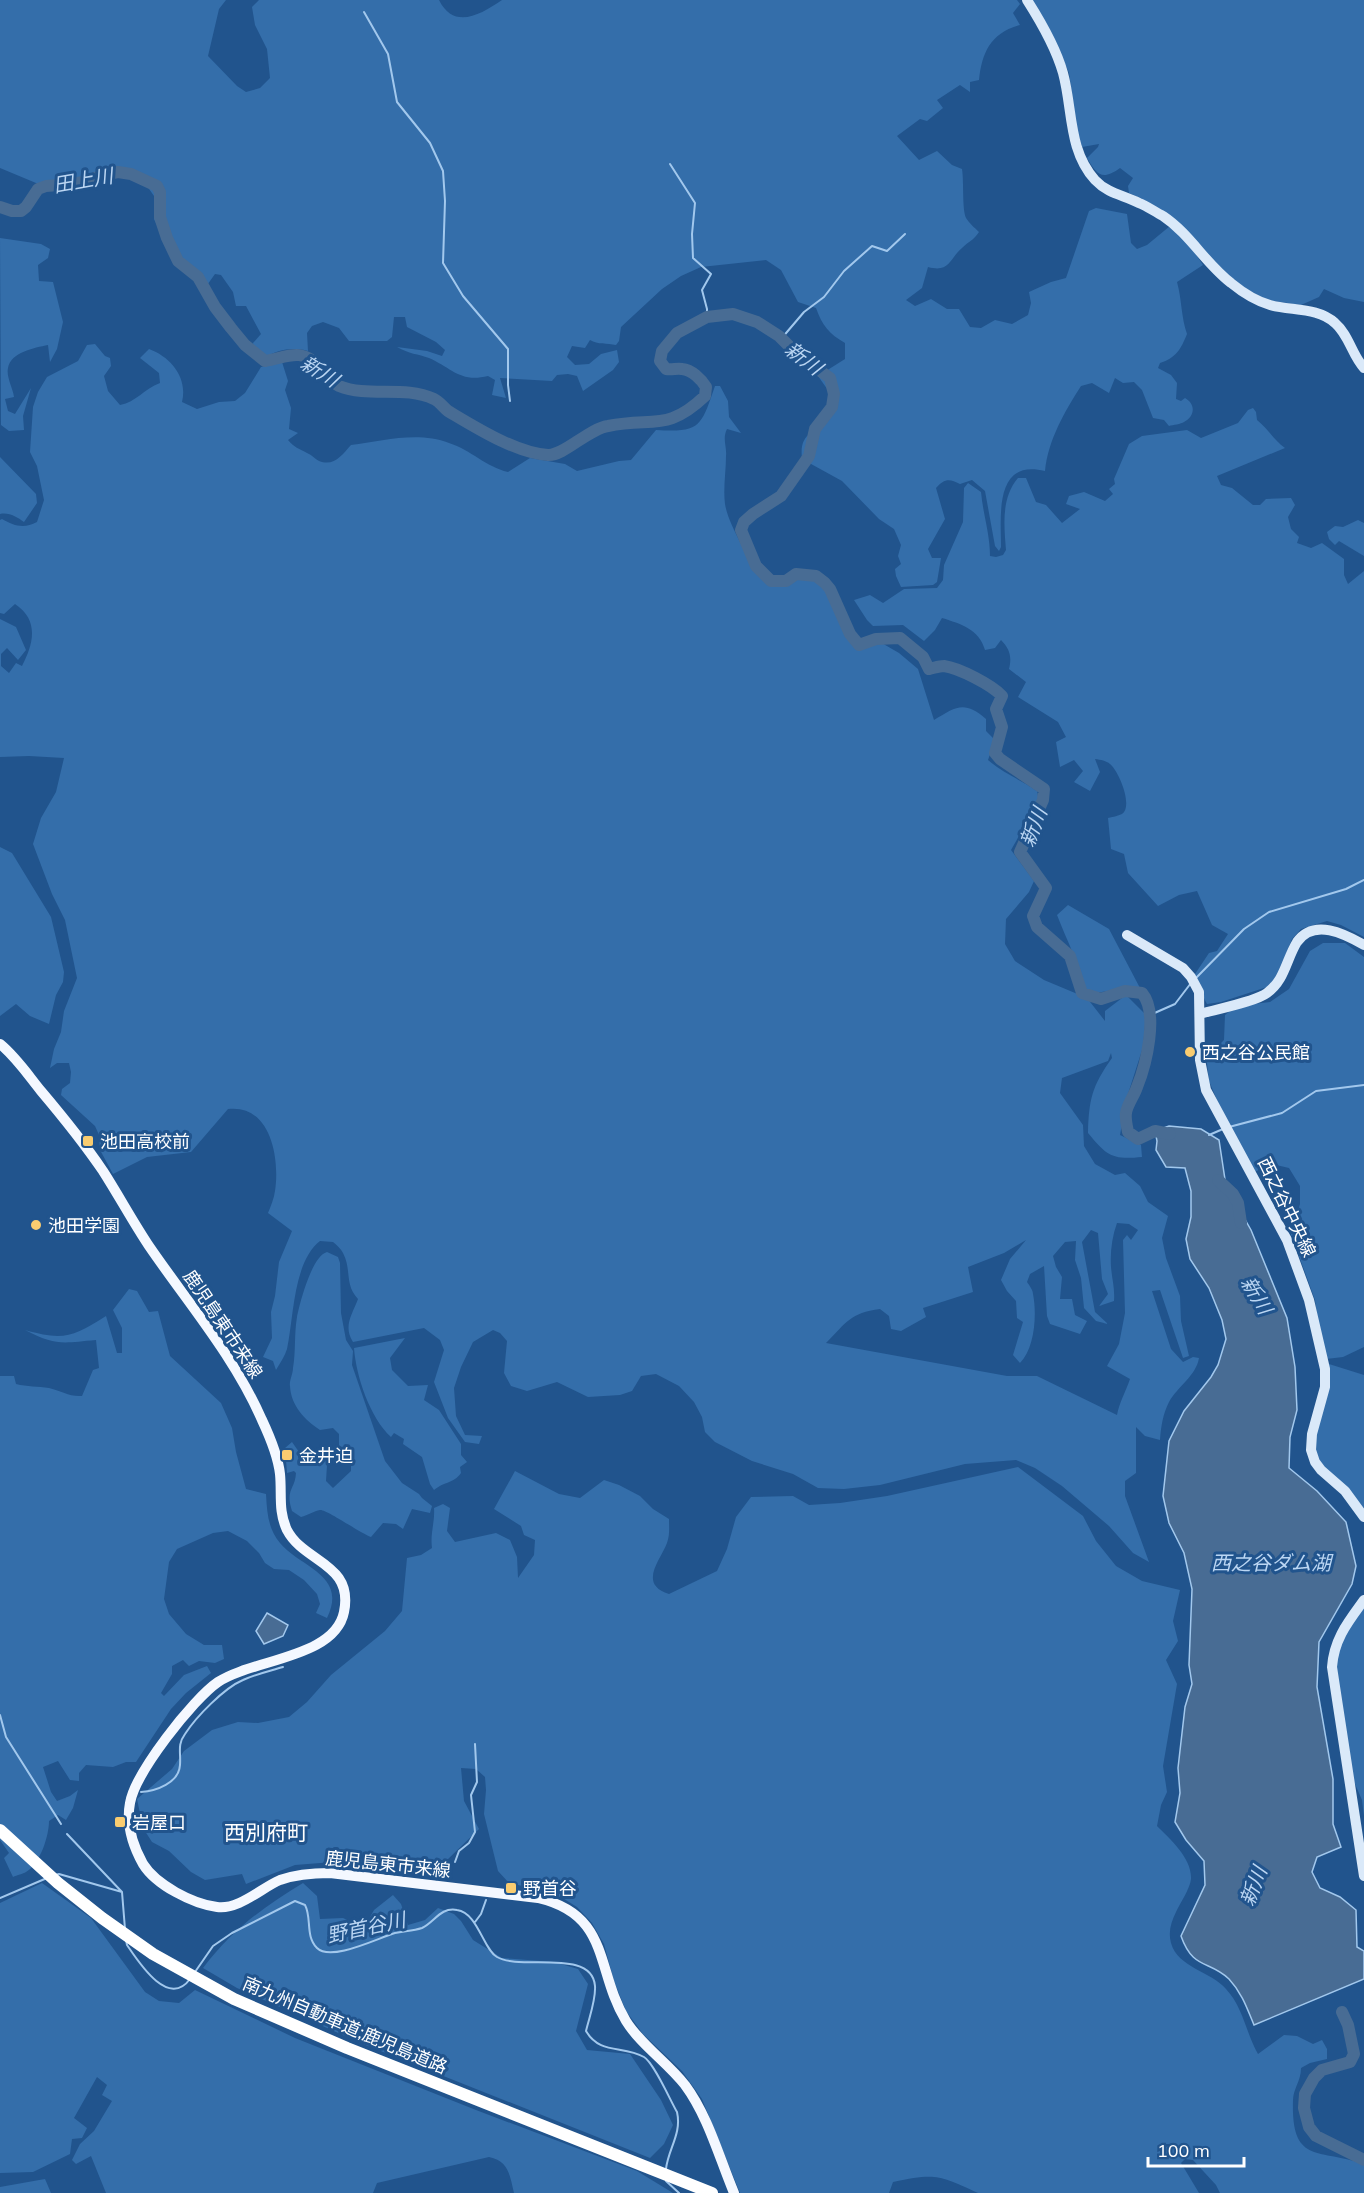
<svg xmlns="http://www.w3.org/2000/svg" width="1364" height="2193" font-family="Mulish,'Noto Sans JP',sans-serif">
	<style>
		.green { fill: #346eaa; fill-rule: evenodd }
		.water { fill: #486c94; stroke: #a2c8ed; stroke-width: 1.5 }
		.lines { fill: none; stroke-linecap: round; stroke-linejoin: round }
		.stream { stroke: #a2c8ed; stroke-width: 2 }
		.river { stroke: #486c94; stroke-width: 12 }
		.secondary { stroke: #dae9f9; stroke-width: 10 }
		.primary { stroke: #f4f8ff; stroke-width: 10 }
		.highway { stroke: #fff; stroke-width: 12 }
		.poi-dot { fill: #f9cc70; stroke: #21548d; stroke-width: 2 }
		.labels { text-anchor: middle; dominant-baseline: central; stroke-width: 6; stroke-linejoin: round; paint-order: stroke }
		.poi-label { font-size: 18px; fill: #fff; stroke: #21548d; text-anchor: start }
		.street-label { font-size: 18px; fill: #fff; stroke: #21548d }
		.water-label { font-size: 20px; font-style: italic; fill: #bbd6f3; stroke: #21548d }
		.quarter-label { font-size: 21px; fill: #fff; stroke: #21548d }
	</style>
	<rect width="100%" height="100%" fill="#21548d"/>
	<!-- green -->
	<path class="green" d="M0 0H226L219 9 208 56 237 86 246 92 260 88 270 78 267 49 255 25 252 7 259 0H439C454 30 480 15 502 0H1017L1020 4 1013 13 1020 25C991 33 982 52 979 80L970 82V92L960 85 937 100 943 108 927 121 920 119 897 136 919 160 937 151 952 165 962 169C964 182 962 209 966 218 969 223 975 228 979 232 973 241 969 241 962 248 949 259 950 273 928 267L922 288 906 300 915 306 931 299 947 309H959L970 327 981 328 995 320 1012 324 1028 315 1031 303 1029 292 1051 282 1066 278 1089 211 1096 208 1127 214 1131 243 1137 249 1147 245 1170 226 1187 241 1203 265 1177 282C1182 300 1181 317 1187 334 1181 349 1176 358 1160 363L1158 368 1171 375 1177 383 1176 399 1181 401 1185 398C1196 404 1195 416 1184 422 1181 424 1173 425 1169 426L1164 420 1153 418 1142 390 1134 382 1123 383 1115 378 1109 393 1092 383 1081 386C1065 411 1048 440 1045 471 994 458 1001 516 1001 547L999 551 995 546 985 491 972 480 960 484C949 478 944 479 936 488L945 519 928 549 932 558H941L937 582 933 585 901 587 896 576 895 569 901 564 898 556 901 545 894 529 879 519 842 481 802 459C799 432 814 434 830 419L827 407 830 393 818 376 845 359V343C829 334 822 325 816 308L798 302 781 270 766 260 701 267 681 276 662 289 621 327 619 341 616 345C607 343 598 345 590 340L585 348 572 346 567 357 575 365 589 364 601 354 617 350 619 362 613 370 583 391 577 376 568 374 557 375 552 381 500 378 506 398 492 395 495 380 488 376C460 383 452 368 429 358 418 354 409 354 397 347L427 351 442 356 445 350 436 342 407 327 405 317H394L392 337 387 341H349L339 328 323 322 312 326 307 333 308 351C294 347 277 349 265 358L255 355 253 343 261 334 246 306H236L233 292 221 275 215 274 205 288 195 277 176 263 154 219V196L138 173 127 168 109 169 66 186 56 188 36 183 0 168Z
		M1032 0H1364V302L1344 298 1324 289 1319 297 1301 305 1267 300 1245 288 1221 270 1152 204 1129 193 1128 186 1133 178 1120 168C1102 181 1097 175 1087 158L1098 147 1099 144 1082 147 1077 131 1069 73 1060 52Z
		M0 238 41 244 50 249 48 258 38 265 39 281 53 282 63 322 57 349 50 362 48 345C34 348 11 352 8 368 6 377 13 388 14 397L5 399 8 411 15 414 31 388 23 416 24 430 9 431 1 425Z
		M95 344 105 356 110 358 111 366 104 376 108 391 120 405C136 402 144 389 160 383L159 373 140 358 149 349C171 357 188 378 182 402L197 409 219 402 235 401 245 393 261 367 282 362 288 381 285 390 291 408 289 429 298 433 288 440C295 448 298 448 307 453 312 455 315 459 319 461 334 467 342 455 351 445 382 441 418 431 449 443 471 450 486 467 508 472L530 458 565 464 577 471 619 461 631 460 656 430C701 433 701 426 715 386H720L728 401 729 417 741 433 727 429C722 439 727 446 726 456 726 471 723 489 725 504 728 525 755 571 770 586 775 585 780 585 784 584 794 580 799 574 810 573 839 572 840 624 857 640 859 642 862 643 865 645L880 642 899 653 918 669 934 720C956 707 964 700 986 719V731L995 740 988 760C1003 773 1021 780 1037 791L1039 801 1011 850 1034 881 1029 892 1006 919 1005 944 1015 961 1044 980 1087 998 1105 1021V1011L1126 995 1146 1015 1143 1047 1127 1097 1120 1135 1141 1145 1142 1157C1112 1160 1107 1156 1088 1133 1089 1099 1092 1086 1112 1058L1111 1053 1108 1061 1062 1078 1060 1093 1083 1125 1084 1146 1095 1164 1115 1175 1125 1173 1140 1186 1148 1202 1168 1216 1162 1238 1166 1258 1180 1296 1181 1321 1189 1356 1183 1358 1160 1290 1152 1291 1171 1349 1183 1362 1193 1357 1199 1358C1196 1376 1178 1386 1169 1402 1163 1414 1161 1426 1160 1440L1145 1436 1136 1427V1473L1125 1481V1496L1149 1562 1133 1553 1109 1526 1062 1486 1035 1468 1016 1460 965 1464 880 1485 844 1489 818 1488 793 1474 752 1461 715 1442 705 1432 702 1417 694 1402 679 1386 656 1374 641 1376 632 1391 620 1395 588 1397 557 1382 527 1391 511 1386 504 1373 507 1341 500 1333 493 1330 473 1342 461 1367 454 1388 456 1416 465 1435 482 1436 479 1444 465 1442 448 1418 434 1382 444 1350 440 1340 424 1328 353 1342C343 1326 352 1315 358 1299 344 1284 352 1270 343 1253 341 1249 337 1245 333 1242L320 1241C293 1262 294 1317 287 1349 285 1356 280 1363 276 1370L273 1361 263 1357 272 1338 271 1312 275 1296 279 1262 292 1231 268 1213C271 1206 274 1198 275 1191 280 1159 271 1104 228 1109L191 1152 147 1157 113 1174 100 1150 99 1135 95 1126 61 1095 62 1089 70 1083 71 1072 69 1063H57L50 1068 54 1049 61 1032 64 1011 77 978 65 920 52 894 33 844 41 818 56 792 64 758 29 756 0 757V619L16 627 26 650 18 660 7 648 1 654V666L9 673 16 663 22 666C34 643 39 620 15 604L4 614 0 613V520L2 519C14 526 24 529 37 522L44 500 37 466 30 452 33 407 38 392 47 377 78 361 87 345ZM1117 1223 1129 1224 1138 1230 1131 1240 1127 1235 1123 1240 1125 1313 1119 1344 1107 1366 1130 1379C1126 1391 1119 1403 1117 1415L1037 1376H1007L826 1343C847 1322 850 1313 880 1309L889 1316 891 1329 901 1331 926 1317 923 1308 973 1292 968 1267 1004 1253 1026 1240 1010 1259 1001 1280 1007 1291 1016 1301 1017 1318 1023 1322 1013 1355 1020 1363C1035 1348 1037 1314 1033 1294 1033 1290 1029 1285 1027 1282L1030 1274 1044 1266 1047 1316 1050 1324 1080 1334 1087 1321 1075 1315 1072 1299H1060L1062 1277 1056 1267 1053 1256 1065 1242 1076 1241 1075 1260 1081 1278 1084 1308 1096 1321 1108 1324 1095 1312 1082 1242 1091 1230 1098 1233 1102 1279 1108 1294 1099 1306 1114 1301C1115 1289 1112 1279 1111 1267 1110 1252 1112 1237 1117 1223Z
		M1253 408 1256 412 1257 420C1268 429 1274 440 1285 448L1217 476 1221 485 1232 488 1253 505H1260L1266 499 1291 498 1295 505 1288 517 1291 529 1299 537 1297 543 1311 548 1322 543 1344 559V575L1348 584 1364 571V937L1341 925 1327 921 1301 929 1292 939 1281 967 1270 986 1221 1002 1207 1004C1201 994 1201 984 1195 974L1209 953 1217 951 1228 934 1212 925 1197 891 1179 895 1158 906 1128 873 1124 854 1111 849 1108 818C1112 817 1118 816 1122 814 1133 806 1120 775 1112 766 1108 761 1102 760 1095 759L1100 772 1090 791 1074 782 1083 771 1074 760 1060 767 1056 742 1066 737 1058 722 1018 697 1026 682 1009 669C1012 657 1010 649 1001 640L995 648 985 650C979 629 961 624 942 618L935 630 924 641 903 625 873 626 867 620 854 600 870 595 883 603 904 589 937 588 943 580 944 565 963 522 964 488 968 483 981 492C983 514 990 534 990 556L996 557 1003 555 1006 550C1004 525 1001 498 1018 478H1026L1036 502 1046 505 1062 523 1080 509 1066 504 1069 496 1084 492 1105 501 1113 494 1109 489 1115 484 1114 479 1129 444 1142 436 1187 430 1201 438 1238 423 1248 410Z
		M0 457 36 494 37 503 24 522C17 517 9 512 0 514Z
		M1358 520 1364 523V556L1339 541 1335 545 1329 539 1327 532 1335 526 1343 527Z
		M0 847 12 853 51 917 64 972 63 982 56 995 49 1024 30 1016 16 1004 0 1016Z
		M1068 905 1109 929 1140 988C1119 983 1107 997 1085 990 1079 963 1067 941 1057 915Z
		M1323 943H1345L1364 957V1347L1343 1357 1326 1359 1320 1337 1315 1300 1291 1234 1300 1204V1186L1289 1168 1272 1164 1252 1173 1228 1126 1209 1081 1205 1045 1215 1049 1224 1040 1225 1015 1236 1006 1270 1002 1289 989 1310 951Z
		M327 1252 338 1257 340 1263 341 1313 346 1340 353 1351 352 1365 385 1461 402 1483 419 1494 422 1498 432 1506 430 1513 412 1509 403 1529 396 1524 383 1523 371 1537C360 1533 326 1509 320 1510 314 1511 308 1515 301 1517L292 1511C285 1489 295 1490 296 1473L294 1471 287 1473 285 1448 292 1442 299 1452 301 1460 318 1457 324 1446 334 1452 325 1458 327 1465 326 1481 333 1488 351 1471V1453L345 1448 336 1449 339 1445V1434L333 1428 320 1430C305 1420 291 1406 290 1386 289 1381 293 1374 293 1368 296 1351 294 1334 297 1317 300 1302 312 1256 327 1252Z
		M129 1289 137 1291 149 1312 158 1311 170 1356 221 1403 232 1428 236 1452 246 1489 266 1494C267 1512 268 1529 280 1543 301 1568 348 1575 327 1618L316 1613 320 1604 317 1594 304 1580 289 1570 274 1569 265 1563 259 1553 247 1541 228 1531 213 1533 177 1549 169 1562 164 1599 169 1614 186 1634 204 1645H222L224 1659 215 1663 199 1661 189 1666 183 1660 172 1666V1674L161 1693 164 1696 184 1675 207 1666 211 1673 186 1693 171 1709 136 1762H126L113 1767 86 1765 79 1773V1781L70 1780 58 1761 43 1767 51 1792 57 1801 70 1796 78 1790 73 1808 66 1820 58 1815 49 1821C49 1836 40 1864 26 1872 23 1874 17 1875 13 1877L4 1858 9 1853 0 1840V1376H14L16 1384C27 1387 38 1386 49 1388 62 1391 69 1397 82 1396L93 1370 99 1368 96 1340C62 1343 56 1346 25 1330 63 1341 73 1337 106 1316L117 1353H122V1328L113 1310Z
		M405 1338 390 1358 392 1370 408 1386 428 1385 424 1400 439 1410 461 1444V1455L467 1462 460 1467 461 1473C453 1484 445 1481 434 1490L430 1484 422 1457 403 1444 404 1439 394 1433 391 1437C370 1418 356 1376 354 1348Z
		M1329 1364 1364 1375V1511L1322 1465 1313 1453Z
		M1018 1467 1083 1516 1096 1541 1116 1566 1142 1581 1180 1590 1173 1621 1178 1641 1166 1660 1177 1684 1163 1766 1167 1792 1161 1805 1157 1826C1170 1839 1192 1858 1191 1879 1190 1889 1180 1903 1176 1912 1171 1922 1168 1932 1171 1943 1178 1968 1211 1971 1226 1989 1243 2007 1246 2033 1258 2054L1284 2035 1297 2036 1313 2044 1322 2040 1327 2049V2059L1310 2063 1301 2068C1301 2081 1293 2089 1293 2100 1291 2165 1318 2148 1364 2164V2193H1220L1216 2185 1193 2160 1185 2159 1181 2163 1199 2193H978C939 2175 936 2173 893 2182L889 2193H740L702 2099 682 2071 643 2034 626 2011 614 1981 604 1944 592 1923 577 1907 561 1897 526 1890 527 1887 509 1883 498 1871 484 1814 486 1790 485 1777 476 1769 461 1768 464 1801 479 1829 447 1860 414 1869 333 1862 295 1865 246 1884 242 1874 205 1880 191 1872 169 1851 152 1842 143 1828 137 1799 172 1769 184 1751 212 1730 238 1722 258 1723 289 1717 307 1702 331 1675 385 1631 402 1611 407 1558 421 1555 432 1548C430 1533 435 1523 434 1508L443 1504 450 1508 447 1531 455 1542 496 1533 510 1540 517 1557 518 1578 534 1555 535 1540 524 1535 521 1526 494 1509 515 1471 559 1494 580 1498 604 1480 619 1485 640 1496 653 1509 669 1519C669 1527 670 1535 667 1543 660 1561 638 1584 669 1594L717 1571 727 1549 736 1517 751 1497 793 1496 809 1505 840 1503 887 1496Z
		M1364 1606V1816L1362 1800 1352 1777 1333 1675 1336 1647Z
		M42 1883 91 1918 145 1992 159 2001 179 2003 195 1990 295 2038 476 2110 637 2171 673 2193H514C510 2176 509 2161 489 2157L377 2183 373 2193H106L91 2156 76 2164 72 2160 80 2144 94 2131 112 2101 102 2095 107 2085 97 2077 74 2118 87 2128 82 2138 72 2139 70 2154 33 2172 0 2173V1903Z
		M303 1883 317 1896 320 1919 343 1918 364 1928 374 1910 393 1895 401 1904 408 1925 425 1920 438 1908 454 1914 461 1921 473 1940 502 1958 554 1962 578 1969 588 1984 576 2031 587 2050 630 2054 661 2100 673 2125 664 2144 650 2158 363 2044 237 1988 203 1968C233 1929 262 1908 303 1883Z
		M45 2179 51 2193H0V2187Z"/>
	<!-- water -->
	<path class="water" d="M1169 1126 1201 1129 1219 1140 1226 1186 1251 1230 1287 1318 1295 1367 1297 1410 1290 1437 1289 1468 1317 1491 1346 1522 1356 1566 1352 1584 1319 1642 1317 1687 1333 1779V1824L1341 1847 1317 1857 1312 1872 1320 1888 1340 1897 1356 1910 1357 1947 1364 1951V1979L1254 2025C1247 2008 1242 1993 1229 1979 1209 1960 1193 1970 1181 1936L1205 1885 1204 1861 1186 1840 1175 1822 1180 1793 1178 1768 1185 1707 1192 1684 1189 1665 1192 1589 1184 1553 1169 1523 1163 1496 1169 1441 1184 1411 1211 1377 1218 1365 1226 1339 1222 1320 1209 1288 1190 1259 1186 1239 1191 1217V1191L1185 1168 1166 1167 1156 1150 1157 1141 1155 1131Z
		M267 1613 288 1625 283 1636 264 1644 256 1631Z"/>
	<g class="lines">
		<!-- stream -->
		<path class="stream" d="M364 12 388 54 397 102 430 143 443 171 445 201 443 263 463 296 508 349V385L510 401
			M670 164 695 203 692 234 693 258 711 274 702 290 707 309V317
			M781 339 804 312 824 297 844 271 872 246 887 251 905 234
			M1195 979 1244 929 1269 912 1346 889 1364 880
			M1150 1015 1175 1004 1191 983
			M1229 1127 1282 1113 1316 1091 1364 1085
			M1209 1135 1223 1129
			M0 1715 6 1737 61 1824
			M141 1792C156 1791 179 1783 180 1765 181 1752 177 1745 185 1734 196 1717 224 1688 243 1680 256 1674 270 1671 283 1667
			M67 1834 122 1892 125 1929
			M455 1862 459 1851 469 1843 475 1832 471 1795 477 1782 475 1744
			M55 1875 59 1874 122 1892
			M0 1898 47 1878
			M475 1922 481 1914 486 1900
			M126 1940 127 1945C138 1961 168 2009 190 1979
			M195 1972 213 1946 232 1933 295 1901 305 1905C312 1918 305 1936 317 1948 331 1962 378 1938 395 1933 404 1931 413 1931 422 1928 435 1922 440 1907 457 1910 478 1913 483 1949 497 1957 521 1971 592 1948 595 1986 596 2000 589 2018 586 2031 600 2055 623 2045 644 2057 654 2063 670 2100 677 2112 682 2134 668 2149 666 2169
			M666 2181 679 2193"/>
		<!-- river -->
		<path class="river" d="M0 207 12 211H21L26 207 38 189 46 186 73 184 90 180 103 175 118 172 131 174 157 186 160 192V217L167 238 178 261 198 277 215 307 231 328 245 345 265 361C288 357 301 347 320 367 326 374 330 382 339 386 369 398 404 385 434 399 439 401 443 407 448 411 475 427 516 453 548 455 564 456 588 429 608 426 654 417 667 432 705 396L706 387C701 379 692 370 682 369 677 368 672 370 666 369L660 361 662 351 677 333 707 317 733 314 757 322 779 336 797 354 830 378 834 394 832 407 815 429 809 456 781 496 753 514 744 522 741 530 756 566 771 581H786L796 574 816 576 825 583 830 589 850 634 859 645 876 639 900 638 923 657 929 669C934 668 939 666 944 666 959 668 992 685 1002 696L996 709 1002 727 995 753 1000 759 1044 789 1043 800 1020 852 1046 888 1033 916 1037 927 1070 956 1082 993 1101 999 1125 991 1142 993C1159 1013 1146 1065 1137 1087 1134 1096 1127 1105 1126 1113 1125 1119 1127 1126 1128 1132L1138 1139 1155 1131 1170 1134
			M1218 1180 1233 1194 1238 1203 1241 1223
			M1342 2012 1348 2025 1354 2054 1350 2062 1322 2070 1314 2078 1305 2094 1304 2108 1309 2127 1316 2136 1364 2160"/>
		<!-- secondary -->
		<path class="secondary" d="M1027 0C1041 22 1056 48 1063 73 1073 110 1068 150 1095 180 1108 194 1124 195 1139 203 1147 206 1155 212 1163 216 1190 234 1205 263 1231 283 1242 292 1256 301 1270 305 1291 311 1318 307 1335 323 1349 335 1352 355 1364 368
			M1127 935 1183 968 1191 977 1199 992 1200 1060 1206 1090 1287 1240 1309 1300 1325 1369V1387L1312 1434 1311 1450 1315 1462 1321 1470 1345 1491 1364 1517
			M1200 1014C1216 1009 1255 1002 1267 993 1285 980 1286 960 1297 942 1314 918 1345 934 1364 945
			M1364 1600C1348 1622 1334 1639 1332 1667L1364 1876"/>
		<!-- primary -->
		<path class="primary" d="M0 1044C16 1057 28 1075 41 1091 63 1117 84 1143 103 1171 119 1196 133 1222 149 1246 188 1303 234 1356 262 1420 270 1437 278 1456 280 1474 282 1494 278 1511 287 1530 304 1563 354 1563 344 1612 335 1658 253 1659 218 1682 193 1699 135 1773 130 1803 126 1824 133 1846 143 1864 156 1885 193 1904 217 1907 239 1910 261 1888 280 1880 297 1874 312 1873 330 1873L538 1898C611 1915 595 1970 626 2021 641 2045 667 2062 685 2085 708 2116 719 2157 734 2193"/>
		<!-- highway -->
		<path class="highway" d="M0 1830 58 1883 102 1918 153 1954 234 1999 347 2048 712 2193"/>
	</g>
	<!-- markers -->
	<g class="poi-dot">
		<circle cx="1190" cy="1052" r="6"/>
		<rect x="82" y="1135" width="12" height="12" rx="3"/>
		<circle cx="36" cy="1225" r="6"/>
		<rect x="281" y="1449" width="12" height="12" rx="3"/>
		<rect x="114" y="1816" width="12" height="12" rx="3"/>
		<rect x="505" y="1882" width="12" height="12" rx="3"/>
	</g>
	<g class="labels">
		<!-- poi labels -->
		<g class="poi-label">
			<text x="1202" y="1052">西之谷公民館</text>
			<text x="100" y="1141">池田高校前</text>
			<text x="48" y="1225">池田学園</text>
			<text x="299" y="1455">金井迫</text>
			<text x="132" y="1822">岩屋口</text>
			<text x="523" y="1888">野首谷</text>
		</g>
		<!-- street labels -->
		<g class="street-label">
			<text transform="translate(1287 1207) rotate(64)">西之谷中央線</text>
			<text transform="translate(223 1324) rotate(56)">鹿児島東市来線</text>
			<text transform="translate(388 1864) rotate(6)">鹿児島東市来線</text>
			<text transform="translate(345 2025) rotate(23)">南九州自動車道;鹿児島道路</text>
		</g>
		<!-- water labels -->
		<g class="water-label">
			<text transform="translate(83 180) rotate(-10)">田上川</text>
			<text transform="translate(804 358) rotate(37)">新川</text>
			<text transform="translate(320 371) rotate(32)">新川</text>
			<text transform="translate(1033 827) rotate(-69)">新川</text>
			<text transform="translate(1257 1295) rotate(59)">新川</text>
			<text x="1271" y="1562">西之谷ダム湖</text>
			<text transform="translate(1253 1886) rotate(-69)">新川</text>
			<text transform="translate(366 1927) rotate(-12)">野首谷川</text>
		</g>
		<!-- quarter labels -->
		<g class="quarter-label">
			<text x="266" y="1832">西別府町</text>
		</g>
	</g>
	<!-- scale -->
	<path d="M1148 2157v9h96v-9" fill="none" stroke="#ffffff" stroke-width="3"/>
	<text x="1157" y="2157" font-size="18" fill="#ffffff" stroke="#21548d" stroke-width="4.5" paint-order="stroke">100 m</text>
</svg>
